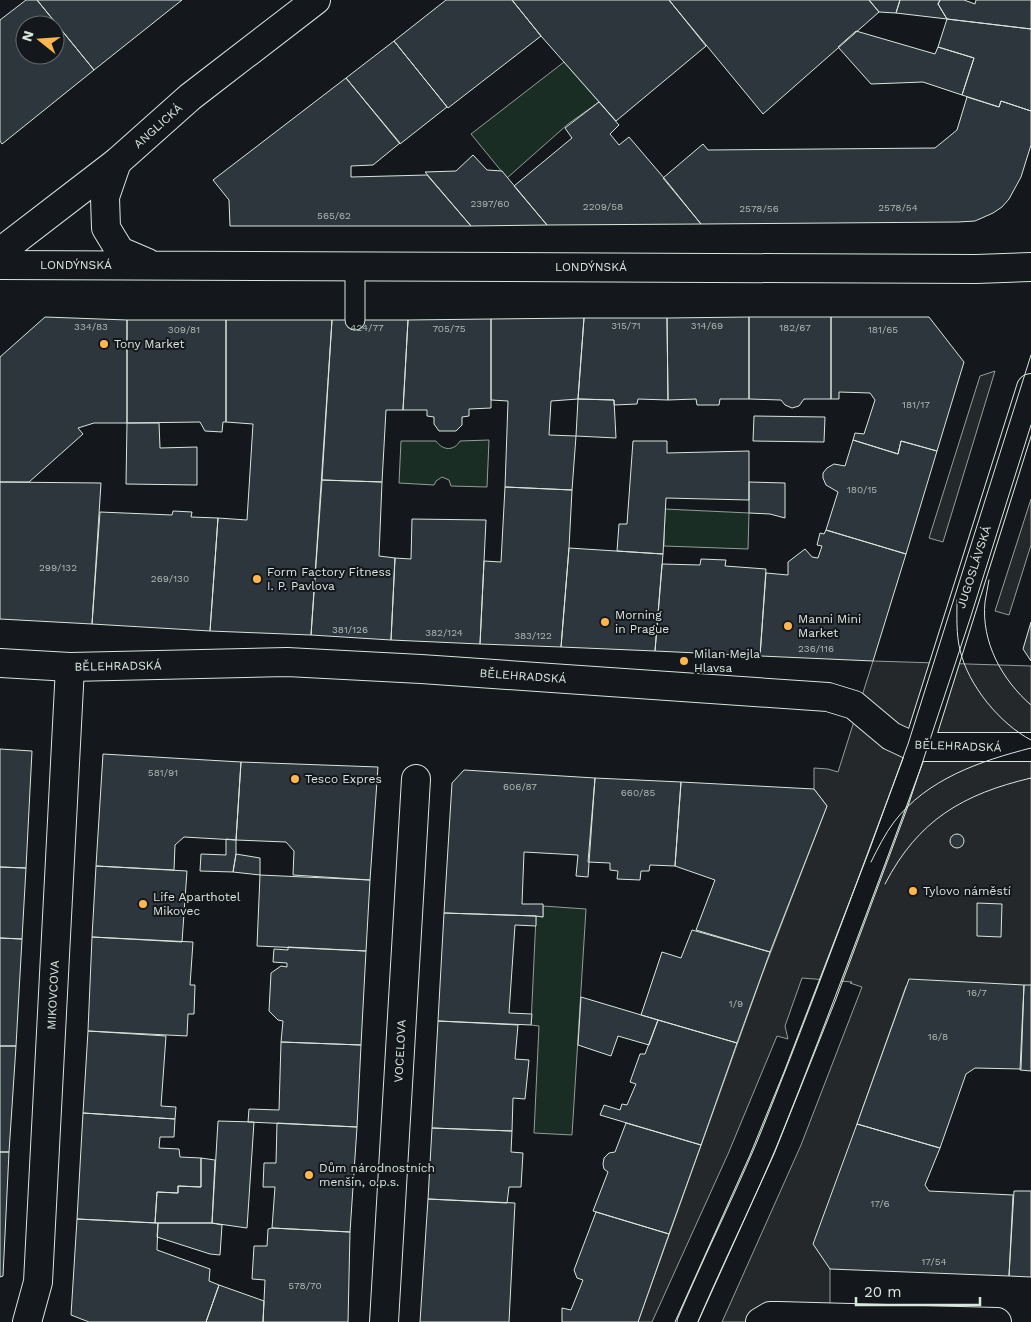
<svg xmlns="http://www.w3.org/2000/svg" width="1031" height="1322" font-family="'Work Sans',sans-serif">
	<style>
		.green { fill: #1a2d24; stroke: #939e99 }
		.parking { fill: #24282b; stroke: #939e99 }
		.building { fill: #2c363c; stroke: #d8e6dc; fill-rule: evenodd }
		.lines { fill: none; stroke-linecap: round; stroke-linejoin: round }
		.service-casing { stroke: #d8e6dc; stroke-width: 21 }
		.minor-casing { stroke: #d8e6dc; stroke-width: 30 }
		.tertiary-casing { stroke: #d8e6dc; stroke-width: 30 }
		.service { stroke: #14181c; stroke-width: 19 }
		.minor { stroke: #14181c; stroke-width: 28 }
		.tertiary { stroke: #14181c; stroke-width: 28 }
		.tram { stroke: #d8e6dc; stroke-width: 1 }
		.poi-dot { fill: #ffb74d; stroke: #14181c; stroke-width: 2 }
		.labels { text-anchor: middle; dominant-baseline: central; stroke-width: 4; stroke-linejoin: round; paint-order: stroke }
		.number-label { font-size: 10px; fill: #adbab4 }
		.street-label { font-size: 12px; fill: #d8e6dc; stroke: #14181c }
		.poi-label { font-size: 12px; fill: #d8e6dc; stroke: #14181c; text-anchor: start }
	</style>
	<rect width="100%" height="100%" fill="#14181c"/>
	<!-- green -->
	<path class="green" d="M564 62 599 102 568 124 507 178 471 134Z
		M489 440 487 487 451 486 449 480 442 477 436 481 434 485 399 483 401 441H436C443 451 454 451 460 441Z
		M665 509 749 513 748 549 664 546Z
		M543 906 586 909 572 1135 534 1133 539 1026 531 1025 536 916 543 917Z"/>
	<!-- parking -->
	<path class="parking" d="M995 371 943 542 929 538 980 376Z
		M1031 499V545L1009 615 995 611Z
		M873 661 1031 666V992L906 986 857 1124 830 1269V1322H722L801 1145 862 987 850 983 852 982 802 978 785 1026 788 1039 777 1036 728 1154 652 1322H638L762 975 827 806 814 789V768L828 769 838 772Z"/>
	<!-- building -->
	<path class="building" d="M26 0H37L94 70 2 144 0 141V20ZM25 25H55V55H25Z
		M37 0H182L94 70Z
		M446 0H512L541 36 448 108 394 41Z
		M512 0H669L706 46 616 121 541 36Z
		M669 0H869L879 12 763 114Z
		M869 0H900L896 13 879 12Z
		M900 0H940L938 4 947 19 896 13Z
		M940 0H964L975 4 976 0H1031V29L947 19 938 4Z
		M947 19 1031 29V111L1001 101 999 107 962 95 974 58 938 47Z
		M856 31 935 54 938 47 974 58 962 95 923 82 871 84 838 47Z
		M394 41 447 107 400 144 346 78Z
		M346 78 400 143 373 165 351 166V177L427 175 471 226H230L229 200 213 180Z
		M967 97 999 107 1001 101 1031 111V145L1021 177 1009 199 1002 207 993 213 975 221 958 222 701 224 663 178 703 144 708 150 935 148 957 130Z
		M599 102 619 125 610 134 619 145 629 137 664 178 701 224 547 225 514 186 572 138 565 128Z
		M473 155 487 170 502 171 547 225 471 226 425 172 456 171Z
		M45 317 127 320V423H94L78 428 83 434 29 482H0V357Z
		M749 317V399H720L719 405H697L696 399 668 400 667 318Z
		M749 317H831V399H804L799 406 792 408 785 405 781 400 749 399Z
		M831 317H929L964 362 937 451 901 441 898 454 853 440 855 433 864 434 875 400 870 393 839 392V399H831Z
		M584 318 578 399 551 401 549 435 576 436 572 490 505 487 508 401 491 400V319Z
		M584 318H667L668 400 638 399 637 404 614 405V400L578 399Z
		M491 319V408L469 409V416L462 417V425L456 431H439L434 424V417L427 416V410H403L408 320Z
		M127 320H226V422H223L222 432 205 431 200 422 127 423Z
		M226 320H332L311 635 210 631 218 518 247 520 253 424 226 422Z
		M332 320H408L403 410H386L382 482 322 480Z
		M578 399 614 400 616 438 576 436Z
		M754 416 825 417 824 442 753 441Z
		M127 423H159L160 448 197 447V485L126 484Z
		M853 440 898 454 901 441 937 451 906 554 826 530 838 492 826 485 823 478V473L827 468 834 464 845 466Z
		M633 441H667V453L749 451V500L666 498 663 554 617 551 619 524H627Z
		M322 480 382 482 379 556 395 558 391 640 311 635Z
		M0 482 101 483 92 624 0 619Z
		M749 482 785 483V518L770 514 749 513Z
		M505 487 572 490 569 548 561 647 480 644 484 561 501 562Z
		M173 511 192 512 191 517 218 518 210 631 92 624 100 512 172 515Z
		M412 519 486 520 480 644 391 640 395 558 411 559Z
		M826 530 906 554 873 661 760 656 766 573 788 575V562L805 549 812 557 818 558 822 546 817 545 820 533 824 534Z
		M569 548 663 554 655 651 561 647Z
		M701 559 726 560 725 566 766 569 760 656 655 651 662 564 700 565Z
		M1031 622V661L1023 649Z
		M0 749 32 751 26 868 0 867Z
		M103 754 241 762 236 840 184 837 175 845 174 870 96 866Z
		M241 762 378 767 370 880 293 875 294 851 286 842 236 840Z
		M464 770 595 778 588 877 576 876 578 855 524 852 522 904H543V917L536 916 444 913 452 783Z
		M595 778 681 782 675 866 650 865 649 871H641L640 880 617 879 618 871 610 870V863L588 862Z
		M681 782 814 789 827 806 770 952 696 930 715 880 675 866Z
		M950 841a7 7 0 1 1 14 0a7 7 0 1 1-14 0Z
		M226 839 236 840V854L233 872 200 871 201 854 226 855Z
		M236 854 260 858V875L233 872Z
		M96 866 187 871 182 942 92 937Z
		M0 867 26 868 22 939 0 938Z
		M260 875 370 880 366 951 257 946Z
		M977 903 1002 904 1001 937 977 936Z
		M444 913 536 916V926L515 925 509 1013 532 1014 531 1025 438 1021Z
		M692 930 770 952 737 1043 641 1015 662 952 681 958Z
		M92 937 193 942 190 985H195L194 1014H188L187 1036 88 1031Z
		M0 938 22 939 16 1046H0Z
		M288 947 366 951 361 1045 281 1042 283 1021 278 1020 269 1011 271 973 281 966 287 967V963L273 962 274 949 288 950Z
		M909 979 1024 985 1021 1069 975 1068 966 1074 940 1148 857 1124Z
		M1024 985H1031V1071L1020 1070Z
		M581 997 658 1020 649 1045 618 1036 611 1056 578 1045Z
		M658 1020 737 1043 701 1145 600 1115 604 1105 620 1110 622 1104 627 1105 636 1084 630 1082 640 1054H645Z
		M438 1021 518 1025 515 1059 529 1060 525 1099 513 1098 512 1131 432 1128Z
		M88 1031 166 1036 161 1106 176 1107 175 1119 83 1113Z
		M281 1042 361 1045 357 1127 248 1122 249 1109 279 1110Z
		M0 1046H16L9 1152H0Z
		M83 1113 175 1119 174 1137H160L159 1148 179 1149 180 1157 201 1158V1187L178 1186V1193L157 1192 155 1223 77 1219Z
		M218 1121 254 1122 247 1228 212 1223Z
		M277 1123 357 1127 350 1232 272 1228 275 1187H263L264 1163H276Z
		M626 1123 701 1145 669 1234 593 1211 608 1172 604 1169 603 1164 604 1158 609 1153 615 1152Z
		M857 1124 940 1148 925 1185 929 1191 1013 1195 1009 1276 830 1269 813 1244Z
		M432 1128 512 1131 511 1152 523 1153 521 1187H509L507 1203 428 1199Z
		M0 1152H9L3 1276 0 1277Z
		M201 1158 215 1160 212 1223H155L157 1192 178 1193V1186L201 1187Z
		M1014 1191H1031V1277L1009 1276Z
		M428 1199 515 1203 509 1322H420Z
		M596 1212 669 1234 638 1322H562V1308L571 1310 583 1280 577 1278 574 1270Z
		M77 1219 158 1223 157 1250 210 1269 209 1281 219 1285 206 1322H89L71 1315Z
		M158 1223H212L222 1225 220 1255 210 1254 157 1237Z
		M272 1228 350 1232 348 1322H263L265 1280 252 1279 254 1246H267L268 1229Z
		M219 1285 264 1301 263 1322H206Z"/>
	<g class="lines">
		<!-- service casing -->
		<g class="service-casing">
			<path id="service" d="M355 320V266
				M687 1322C712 1263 741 1205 766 1146 820 1014 868 880 918 747"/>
		</g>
		<!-- minor casing -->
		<g class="minor-casing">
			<path id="minor" d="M117 162 105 197 106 228 120 251 148 263
				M0 265 976 269 1031 267
				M918 747 1031 388
				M27 1322 38 1282 70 667
				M384 1322 416 779
				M760 1322 770 1316H778L997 1322"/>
		</g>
		<!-- tertiary casing -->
		<g class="tertiary-casing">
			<path id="tertiary" d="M0 252 117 162 190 97 316 0
				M0 663 70 667 287 662 421 669 828 697 854 705 891 736 908 744 918 747H1031"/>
		</g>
		<!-- service -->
		<use href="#service" class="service"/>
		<!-- minor -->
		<use href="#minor" class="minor"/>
		<!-- tertiary -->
		<use href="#tertiary" class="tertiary"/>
		<!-- tram -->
		<path class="tram" d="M989 580C988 587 986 595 985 602 981 642 1002 680 1031 705
			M957 600C957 616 956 634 960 650 968 685 1000 724 1031 740
			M871 862C878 848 885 834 894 822 927 779 980 761 1031 748
			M885 884C918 820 963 794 1031 778
			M675 1322 750 1155 784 1072 869 851 908 744 1031 355
			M698 1322 774 1154 836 999 908 806 970 619 1031 425"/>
	</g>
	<!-- markers -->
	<g class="poi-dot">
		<circle cx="104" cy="344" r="5"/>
		<circle cx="257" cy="579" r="5"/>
		<circle cx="605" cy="622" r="5"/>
		<circle cx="788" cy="626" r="5"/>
		<circle cx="684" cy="661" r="5"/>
		<circle cx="295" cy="779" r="5"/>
		<circle cx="913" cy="891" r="5"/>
		<circle cx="143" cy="904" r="5"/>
		<circle cx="309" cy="1175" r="5"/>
	</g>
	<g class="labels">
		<!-- number labels -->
		<g class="number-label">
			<text x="490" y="203">2397/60</text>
			<text x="603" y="206">2209/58</text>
			<text x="898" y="207">2578/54</text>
			<text x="759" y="208">2578/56</text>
			<text x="334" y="215">565/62</text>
			<text x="626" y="325">315/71</text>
			<text x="707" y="325">314/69</text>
			<text x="91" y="326">334/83</text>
			<text x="367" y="327">424/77</text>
			<text x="795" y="327">182/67</text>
			<text x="449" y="328">705/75</text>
			<text x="184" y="329">309/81</text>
			<text x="883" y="329">181/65</text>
			<text x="916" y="404">181/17</text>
			<text x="862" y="489">180/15</text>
			<text x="58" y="567">299/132</text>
			<text x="170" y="578">269/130</text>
			<text x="350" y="629">381/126</text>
			<text x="444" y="632">382/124</text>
			<text x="533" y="635">383/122</text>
			<text x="816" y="648">236/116</text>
			<text x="163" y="772">581/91</text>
			<text x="520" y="786">606/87</text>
			<text x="638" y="792">660/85</text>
			<text x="977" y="992">16/7</text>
			<text x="736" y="1003">1/9</text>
			<text x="938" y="1036">16/8</text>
			<text x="880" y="1203">17/6</text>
			<text x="934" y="1261">17/54</text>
			<text x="305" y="1285">578/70</text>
		</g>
		<!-- street labels -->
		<g class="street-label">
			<text transform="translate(158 126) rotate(-42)">ANGLICKÁ</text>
			<text x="76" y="265">LONDÝNSKÁ</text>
			<text x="591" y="267">LONDÝNSKÁ</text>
			<text transform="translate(974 567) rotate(-72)">JUGOSLÁVSKÁ</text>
			<text transform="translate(118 666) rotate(-1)">BĚLEHRADSKÁ</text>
			<text transform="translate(523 676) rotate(4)">BĚLEHRADSKÁ</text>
			<text transform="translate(958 746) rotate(2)">BĚLEHRADSKÁ</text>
			<text transform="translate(53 995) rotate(-87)">MIKOVCOVA</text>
			<text transform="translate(400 1051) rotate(-87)">VOCELOVA</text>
		</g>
		<!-- poi labels -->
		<g class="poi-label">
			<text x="114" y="344">Tony Market</text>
			<text x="267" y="572">Form Factory Fitness<tspan x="267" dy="14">I. P. Pavlova</tspan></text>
			<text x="615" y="615">Morning<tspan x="615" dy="14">in Prague</tspan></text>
			<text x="798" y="619">Manni Mini<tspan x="798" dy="14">Market</tspan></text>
			<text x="694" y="654">Milan Mejla<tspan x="694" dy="14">Hlavsa</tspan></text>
			<text x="305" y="779">Tesco Expres</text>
			<text x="923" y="891">Tylovo náměstí</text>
			<text x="153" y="897">Life Aparthotel<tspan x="153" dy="14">Mikovec</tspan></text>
			<text x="319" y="1168">Dům národnostních<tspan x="319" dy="14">menšin, o.p.s.</tspan></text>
		</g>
	</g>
	<!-- north arrow -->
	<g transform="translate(40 40) rotate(287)"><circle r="24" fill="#14181c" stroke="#626a69"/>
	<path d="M0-4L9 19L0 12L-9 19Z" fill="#ffb74d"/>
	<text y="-8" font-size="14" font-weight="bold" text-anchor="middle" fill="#d8e6dc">N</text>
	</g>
	<!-- scale -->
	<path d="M856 1297v8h124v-8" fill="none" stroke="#d8e6dc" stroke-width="2.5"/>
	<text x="864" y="1297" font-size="15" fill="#d8e6dc" stroke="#14181c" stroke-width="4" paint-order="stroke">20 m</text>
</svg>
